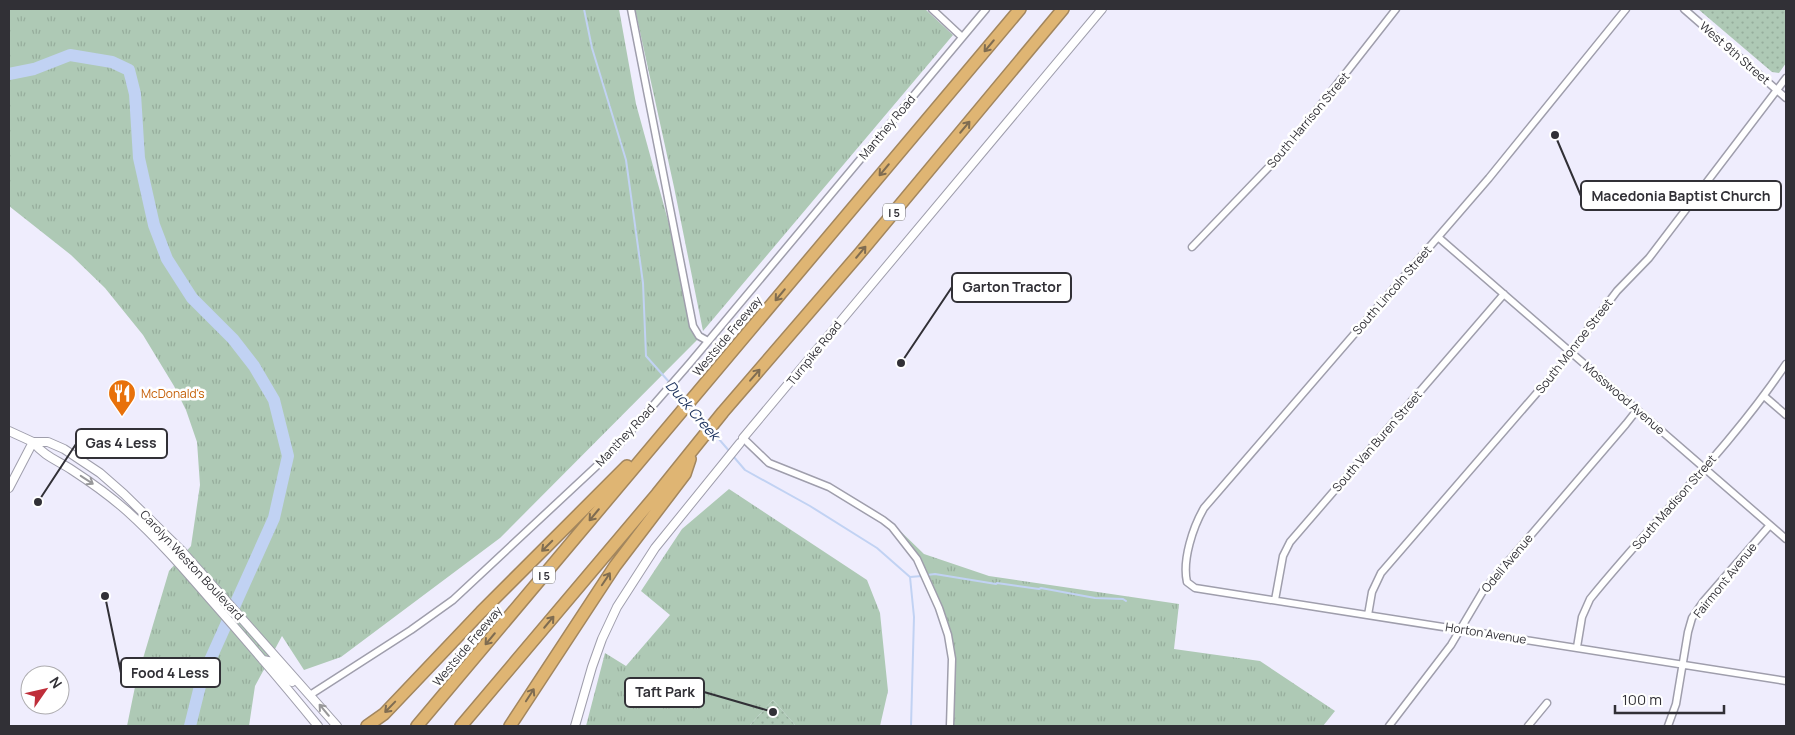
<svg xmlns="http://www.w3.org/2000/svg" width="1795" height="735" font-family="Manrope,sans-serif">
	<style>
		.grass { fill: url(#grass-tufts) }
		.park { fill: url(#park-dots) }
		.lines { fill: none; stroke-linecap: round; stroke-linejoin: round }
		.stream { stroke: #c1d2f3; stroke-width: 2 }
		.river { stroke: #c1d2f3; stroke-width: 12 }
		.minor-casing { stroke: #9f9eac; stroke-width: 9 }
		.tertiary-casing { stroke: #9f9eac; stroke-width: 10 }
		.motorway-casing { stroke: #a2865e; stroke-width: 14 }
		.minor { stroke: #fff; stroke-width: 6 }
		.tertiary { stroke: #fff; stroke-width: 8 }
		.motorway { stroke: #dfb573; stroke-width: 11 }
		.oneway { stroke: #7f6c51 }
		.oneway2 { stroke: #98989a }
		.labels { text-anchor: middle; dominant-baseline: central; stroke-width: 5; stroke-linejoin: round; paint-order: stroke }
		.shield { fill: #fff; stroke: #6f6e72; stroke-width: 1 }
		.shield-label { font-size: 11px; font-weight: bold; fill: #313036 }
		.street-label { font-size: 12px; fill: #313036; stroke: #fff }
		.food-label { font-size: 12px; fill: #c56008; stroke: #fff; text-anchor: start }
		.water-label { font-size: 14px; font-style: italic; fill: #20355f; stroke: #fff }
		.leader { fill: none; stroke: #313036; stroke-width: 2 }
		.callout-dot { fill: #313036; stroke: #fff; stroke-width: 2 }
		.callout { fill: #fff; stroke: #313036; stroke-width: 2 }
		.callout-label { font-size: 14px; text-anchor: middle; font-weight: bold; fill: #313036 }
	</style>
	<defs>
		<pattern id="grass-tufts" width="24" height="20" patternUnits="userSpaceOnUse" patternTransform="scale(1.25)"><rect width="24" height="20" fill="#aec9b5"/><path d="M3 7l-1-3M5 7V3M7 7l1-3M15 17l-1-3M17 17v-4M19 17l1-3" fill="none" stroke="#96ad9c"/></pattern>
		<pattern id="park-dots" width="8" height="8" patternUnits="userSpaceOnUse" patternTransform="scale(1.25)"><rect width="8" height="8" fill="#aec9b5"/><path d="M2 2h.1M6 6h.1" fill="none" stroke="#96ad9c" stroke-width="1.8" stroke-linecap="round"/></pattern>
	</defs>
	<rect width="100%" height="100%" fill="#efedfd"/>
	<!-- grass -->
	<path class="grass" d="M9 9H619L636 104 680 264 697 340 500 538 341 657 304 670 282 636 255 686 249 726H127L136 682 169 571 191 546 200 485 197 442 186 410 174 386 143 335 105 288 71 255 9 206Z
		M635 9H925L953 35 703 331 674 187Z
		M729 489 867 580 880 613 888 691 880 726H796L773 700 749 726H586L605 653 626 666 670 615 641 591 682 529Z
		M893 524 924 554 989 576 1179 604 1174 649 1260 661 1335 711 1323 726H948L951 678 943 619 914 560Z"/>
	<!-- park -->
	<path class="park" d="M1698 9H1786V63L1779 73 1772 72Z
		M773 700 796 726H749Z"/>
	<g class="lines">
		<!-- stream -->
		<path class="stream" d="M584 9 592 48 626 160 643 283 646 356 686 401
			M690 407 707 426
			M712 431 730 452
			M733 456 745 470 810 506 877 548 910 577 914 617 911 726
			M927 575 935 574 996 584 997 583 1039 589 1041 588 1095 598 1123 599 1126 601
			M910 577 922 576"/>
		<!-- river -->
		<path class="river" d="M9 74 34 69 70 55 112 62 129 70 135 94 139 158 154 225 167 259 192 298 233 339 254 366 274 400 288 456 274 518 202 678 190 726"/>
		<!-- minor casing -->
		<g class="minor-casing">
			<path id="minor" d="M631 9 693 326 699 336 708 341
				M932 9 962 37
				M1626 9 1489 178 1204 508C1193 527 1182 560 1187 582L1195 588 1786 681
				M1684 9 1786 98
				M1438 237 1786 539
				M1192 247 1287 148 1396 9
				M1764 396 1786 415
				M741 442 743 438 769 463 829 487 883 520 892 527 917 559 939 608 948 635 952 659 950 726
				M1275 600 1283 556 1290 542 1504 294
				M1368 615 1372 592 1381 573 1561 365 1617 291 1649 258 1786 78
				M1577 647 1582 617 1590 599C1654 520 1729 449 1786 364
				M310 695 411 630 453 600 616 448 690 363 986 9
				M1389 726 1451 645 1483 591 1626 424 1637 410
				M1528 726 1547 703
				M1668 726 1676 704 1688 632 1692 618 1703 602 1770 525"/>
		</g>
		<!-- tertiary casing -->
		<g class="tertiary-casing">
			<path id="tertiary" d="M9 431 33 442H48L64 449 100 473 124 494 181 550 337 726
				M743 438 1102 9
				M33 442C45 457 57 460 72 470 92 483 110 496 127 511 157 538 184 569 210 599 247 641 283 683 318 726
				M9 488 33 442
				M263 660 273 662 292 682
				M575 726 592 667 602 639 617 607 655 548 740 443"/>
		</g>
		<!-- motorway casing -->
		<g class="motorway-casing">
			<path id="motorway" d="M367 726 384 714 481 612 627 466
				M417 726 1020 9
				M461 726 657 494 723 412 860 253 1063 9
				M510 726 615 566 685 474 690 459"/>
		</g>
		<!-- minor -->
		<use href="#minor" class="minor"/>
		<!-- tertiary -->
		<use href="#tertiary" class="tertiary"/>
		<!-- motorway -->
		<use href="#motorway" class="motorway"/>
	</g>
	<!-- one-way arrows -->
	<defs><path id="oneway-shaft" d="M-6 0H5M1.5-3L5.5 0L1.5 3" fill="none" stroke-width="1.6" stroke-linecap="round" stroke-linejoin="round" transform="scale(1.25)"/></defs>
	<g class="oneway">
		<use href="#oneway-shaft" transform="translate(989 46) rotate(130)"/>
		<use href="#oneway-shaft" transform="translate(965 127) rotate(-50)"/>
		<use href="#oneway-shaft" transform="translate(884 170) rotate(130)"/>
		<use href="#oneway-shaft" transform="translate(861 252) rotate(-50)"/>
		<use href="#oneway-shaft" transform="translate(780 295) rotate(130)"/>
		<use href="#oneway-shaft" transform="translate(755 375) rotate(-49)"/>
		<use href="#oneway-shaft" transform="translate(594 515) rotate(130)"/>
		<use href="#oneway-shaft" transform="translate(547 546) rotate(135)"/>
		<use href="#oneway-shaft" transform="translate(606 579) rotate(-56)"/>
		<use href="#oneway-shaft" transform="translate(549 622) rotate(-50)"/>
		<use href="#oneway-shaft" transform="translate(490 639) rotate(130)"/>
		<use href="#oneway-shaft" transform="translate(530 695) rotate(-57)"/>
		<use href="#oneway-shaft" transform="translate(390 707) rotate(134)"/>
	</g>
	<g class="oneway2">
		<use href="#oneway-shaft" transform="translate(87 480) rotate(33)"/>
		<use href="#oneway-shaft" transform="translate(324 710) rotate(-130)"/>
	</g>
	<!-- icons -->
	<defs>
		<g id="restaurant-pin" transform="scale(1.4375)"><path d="M0 17L-7.5 6A9.5 9.5 0 1 1 7.5 6Z" fill="#e8710a" stroke="#fff"/><path d="M-5-6h1v4h1v-4h1v4h1v-4h1v5L-1.5 .5V6h-2V.5L-5-1ZM5-6V6H3V1.5H1.5Q1.5-4 5-6Z" fill="#fff"/></g>
	</defs>
	<g fill-rule="evenodd">
		<use href="#restaurant-pin" x="122" y="393"/>
	</g>
	<g class="labels">
		<!-- shield labels -->
		<g class="shield">
			<rect x="883" y="203.5" width="22" height="17" rx="4"/>
			<rect x="533" y="566.5" width="22" height="17" rx="4"/>
		</g>
		<g class="shield-label">
			<text x="894" y="212">I 5</text>
			<text x="544" y="575">I 5</text>
		</g>
		<!-- street labels -->
		<g class="street-label">
			<text transform="translate(1735 53) rotate(41)">West 9th Street</text>
			<text transform="translate(1308 120) rotate(-50)">South Harrison Street</text>
			<text transform="translate(887 127) rotate(-50)">Manthey Road</text>
			<text transform="translate(1392 290) rotate(-49)">South Lincoln Street</text>
			<text transform="translate(727 336) rotate(-50)">Westside Freeway</text>
			<text transform="translate(1574 346) rotate(-52)">South Monroe Street</text>
			<text transform="translate(814 353) rotate(-51)">Turnpike Road</text>
			<text transform="translate(1624 398) rotate(41)">Mosswood Avenue</text>
			<text transform="translate(625 435) rotate(-47)">Manthey Road</text>
			<text transform="translate(1377 441) rotate(-49)">South Van Buren Street</text>
			<text transform="translate(1674 502) rotate(-49)">South Madison Street</text>
			<text transform="translate(1507 563) rotate(-50)">Odell Avenue</text>
			<text transform="translate(192 565) rotate(47)">Carolyn Weston Boulevard</text>
			<text transform="translate(1725 580) rotate(-51)">Fairmont Avenue</text>
			<text transform="translate(1486 633) rotate(9)">Horton Avenue</text>
			<text transform="translate(467 646) rotate(-50)">Westside Freeway</text>
		</g>
		<!-- food labels -->
		<g class="food-label">
			<text x="141" y="393">McDonald's</text>
		</g>
		<!-- water labels -->
		<g class="water-label">
			<text transform="translate(693 410) rotate(49)">Duck Creek</text>
		</g>
	</g>
	<!-- callouts -->
	<path class="leader" d="M1555 135L1581 196M901 363L952 287M38 502L76 444M105 596L121 673M773 712L704 692"/>
	<g class="callout-dot">
		<circle cx="1555" cy="135" r="5"/>
		<circle cx="901" cy="363" r="5"/>
		<circle cx="38" cy="502" r="5"/>
		<circle cx="105" cy="596" r="5"/>
		<circle cx="773" cy="712" r="5"/>
	</g>
	<g class="callout">
		<rect x="1581" y="181" width="200" height="29" rx="5"/>
		<rect x="952" y="273" width="119" height="29" rx="5"/>
		<rect x="76" y="429" width="91" height="29" rx="5"/>
		<rect x="121" y="658" width="99" height="29" rx="5"/>
		<rect x="625" y="678" width="79" height="29" rx="5"/>
	</g>
	<g class="callout-label">
		<text x="1681" y="201">Macedonia Baptist Church</text>
		<text x="1012" y="292">Garton Tractor</text>
		<text x="121" y="448">Gas 4 Less</text>
		<text x="170" y="678">Food 4 Less</text>
		<text x="665" y="697">Taft Park</text>
	</g>
	<!-- border -->
	<rect width="1795" height="735" fill="none" stroke="#313036" stroke-width="20"/>
	<!-- north arrow -->
	<g transform="translate(45 690) rotate(56)"><circle r="24" fill="#ffffff" stroke="#adacaf"/>
	<path d="M0-4L9 19L0 12L-9 19Z" fill="#bf2e3a"/>
	<text y="-8" font-size="14" font-weight="bold" text-anchor="middle" fill="#313036">N</text>
	</g>
	<!-- scale -->
	<path d="M1615 705v8h109v-8" fill="none" stroke="#313036" stroke-width="2.5"/>
	<text x="1622" y="705" font-size="15" fill="#313036" stroke="#ffffff" stroke-width="4" paint-order="stroke">100 m</text>
</svg>
